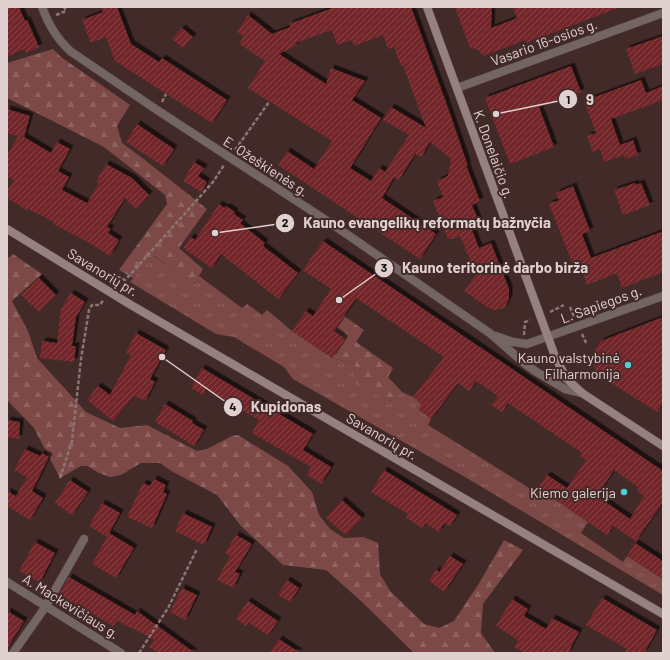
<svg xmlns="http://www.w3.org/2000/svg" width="670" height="660" font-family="Barlow,sans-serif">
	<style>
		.grass { fill: url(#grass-tufts) }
		.forest { fill: url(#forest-firs) }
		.building { fill: url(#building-hatch); fill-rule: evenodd; filter: url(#shadow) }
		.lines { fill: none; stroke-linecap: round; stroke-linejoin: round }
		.lane-casing { stroke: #5e4847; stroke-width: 9 }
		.street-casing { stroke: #5e4847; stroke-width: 9 }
		.secondary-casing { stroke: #5e4847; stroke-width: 9 }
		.path { stroke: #8a7574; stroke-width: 2.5; stroke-dasharray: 4 2; stroke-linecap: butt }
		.lane { stroke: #726564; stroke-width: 8 }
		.street { stroke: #726564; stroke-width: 8 }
		.secondary { stroke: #958280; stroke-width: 8 }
		.poi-dot { fill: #51ccd5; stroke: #422a29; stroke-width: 1.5 }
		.labels { text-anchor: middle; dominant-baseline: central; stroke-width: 4; stroke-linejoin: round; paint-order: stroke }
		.street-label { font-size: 14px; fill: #e0d0cf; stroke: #422a29 }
		.poi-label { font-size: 14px; fill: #e0d0cf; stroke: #422a29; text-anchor: end }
		.leader { fill: none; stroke: #e0d0cf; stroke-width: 1.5 }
		.callout-dot { fill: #e0d0cf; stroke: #422a29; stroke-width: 1.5 }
		.mark-label { font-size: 12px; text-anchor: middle; font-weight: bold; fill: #111 }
		.callout-label { font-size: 15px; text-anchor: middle; font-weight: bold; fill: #e0d0cf; stroke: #422a29; stroke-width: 4; stroke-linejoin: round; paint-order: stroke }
	</style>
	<defs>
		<pattern id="grass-tufts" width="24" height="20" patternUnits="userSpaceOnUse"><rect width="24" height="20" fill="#7c4947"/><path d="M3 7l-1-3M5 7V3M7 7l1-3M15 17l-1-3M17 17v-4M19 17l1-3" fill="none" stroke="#8e6260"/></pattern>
		<pattern id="forest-firs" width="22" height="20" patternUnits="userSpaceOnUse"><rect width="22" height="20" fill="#7c4947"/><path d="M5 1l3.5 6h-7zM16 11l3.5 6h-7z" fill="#8e6260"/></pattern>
		<pattern id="building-hatch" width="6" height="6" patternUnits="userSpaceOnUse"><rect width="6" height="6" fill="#732729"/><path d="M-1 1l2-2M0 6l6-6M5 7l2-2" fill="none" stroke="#874547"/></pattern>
		<filter id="shadow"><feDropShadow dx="3.5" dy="-3.5" stdDeviation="0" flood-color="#0009"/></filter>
	</defs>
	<rect width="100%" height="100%" fill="#422a29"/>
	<!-- grass -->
	<path class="grass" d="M153 256C168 264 180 275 194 284L199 276 242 308 247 304 262 315 267 310 292 331 332 358 355 364 354 376 389 401 402 392 413 397 422 404 419 409 431 419 428 425 534 491 538 488 588 522 581 533 623 562 627 556 663 579V595L465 477 293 379 284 367 234 337 216 334 130 282 133 278Z"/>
	<!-- forest -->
	<path class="forest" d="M53 49 61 57 130 105 117 126 122 143 141 157 207 209 179 248 203 269 194 284C180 276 168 264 154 256L133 278 119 270 167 204 165 195 104 147 7 98V63Z
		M13 254 42 274 12 301 28 331 37 358 86 412 120 428 147 425 197 451 207 449 232 436 238 435 288 466 312 492 319 515 330 529 344 538 363 537 378 543 380 574 390 591 424 624 439 628 454 621 478 585 504 540 523 550 483 604 481 633 495 653H414L361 601 326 570 283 565 241 526 217 495 173 472 160 463H141L121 475 110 477 99 473 87 466H81L60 478 34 428 7 400V259Z
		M344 316 364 330 356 342 393 368 388 377 402 392 389 401 357 385 354 376 355 364 332 358 345 339 334 331Z"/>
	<!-- building -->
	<path class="building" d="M7 7H19L25 21 27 20 39 47 26 53 24 49 7 57Z
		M101 7H117L131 44 159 62 162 58 227 100 212 123 115 61 106 37 91 43 82 20 103 12Z
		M335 7H411L447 105 468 166 466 165 480 201 472 205 479 222 470 225 479 248 491 243 509 289V299L504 308 494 310 487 307 464 291 476 274 460 236 453 239H448L433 201 443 197 437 181 448 176 451 159 430 142 421 157 415 154 399 180 385 172 409 135 383 120 391 107 426 128 403 65 401 66 394 47 388 49 383 35 354 46 352 40 337 45 332 30 295 43 297 45 279 54 326 84 331 68 365 81 352 100 381 118 350 168 371 181 379 168 394 177 382 198 436 234 420 259 278 165 287 151 314 169 332 141 248 88 265 61 239 44 244 36 237 32 248 15 272 34 290 27 289 24Z
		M455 7H492L491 28 517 18 513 7H618V8L526 43 525 40 483 56 477 49 470 48Z
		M182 28 193 37 183 48 172 39Z
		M663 36V64L635 74 626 49Z
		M571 66 581 92 539 107 554 147 510 164 485 98Z
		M641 80 646 93 663 86V100L611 119 620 145 633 140 638 155 625 159 624 155 604 162 600 149 593 152 587 136 596 133 584 101Z
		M7 109 30 116 24 137 51 153 57 142 70 149 58 171 69 177 62 190 87 203 99 183 96 182 106 164 132 178 149 195 136 209 125 198 107 227 111 229 108 233 119 240 110 256 86 241 53 224 54 222 28 209 27 210 7 198V191L14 180 7 176V156L18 136 7 133Z
		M137 124 174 149 163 166 126 142Z
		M194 162 204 168 198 176 207 182 201 192 183 181Z
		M635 183 636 185 641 183 650 205 623 215 614 190Z
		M573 186 590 231 582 234 591 258 661 232 663 238V272L622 288 617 273 587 285 583 273 577 275 549 204 559 200 556 193Z
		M219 204 225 208 226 206 235 212 234 214 243 220 240 223 265 243 263 246 298 273 278 299 221 254 212 268 183 248 191 237 195 240Z
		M323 241 663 471V502L636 541 613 526 607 535 538 488 547 475 567 488 586 460 580 456 582 453 508 403 502 412 491 405 498 396 476 381 469 391 458 383 431 419 418 409 422 404 413 397 444 357 356 298 334 331 345 339 332 358 292 331 306 311 313 316 331 289 303 270ZM614 470 639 488 637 491 644 496 630 519 597 496Z
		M39 278 56 295 39 312 21 295Z
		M71 293 85 302 76 317 72 346H76L74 362 40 358 42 341 57 343 61 309Z
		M663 317V403L657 412 600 376 595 368 593 362 596 348 601 341Z
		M136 333 166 350 150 379 155 382 145 401 134 396 113 421 87 400 98 386 110 395 131 355 126 352Z
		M202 368 313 434 303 450 331 467 321 484 307 475 311 467 252 433 259 420 206 389 203 395 191 388Z
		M165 404 193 421 192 423 204 430 194 446 155 422Z
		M7 420 20 422 19 439 7 437Z
		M25 449 40 456 42 453 49 457 32 491 43 498 30 520 7 506V491L16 496 27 477 14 470Z
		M384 470 457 515 450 526 444 523 439 532 425 523 422 528 406 518 408 514 371 492Z
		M154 479 166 485 163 492 167 494 152 528 127 517 143 483 150 486Z
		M70 480 88 492 72 515 55 503Z
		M342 500 362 518 346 535 326 518Z
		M102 503 120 513 107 537 89 526Z
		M183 513 212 527 204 545 175 531Z
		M109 533 134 548 116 578 92 564Z
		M236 535 252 544 235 572 240 574 233 588 217 580 230 556 225 553Z
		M35 542 55 553 40 582 19 571Z
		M635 543 663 561V579L627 556Z
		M450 556 463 564 444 592 429 581 436 570 439 572Z
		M69 577 135 615 137 611 195 653H158L149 647 154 639 117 621 113 626 59 594Z
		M287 580 299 588 290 602 278 595Z
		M182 588 197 595 185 620 170 612Z
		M602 598 657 630 644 653H624L627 649 586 625Z
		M512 599 528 609 524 616 546 629 552 618 579 632 568 653H525L514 647 518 640 496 626Z
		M248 601 278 621 268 635 248 622 246 626 236 619Z
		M7 611 24 621 7 649Z
		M279 639 300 653H269Z"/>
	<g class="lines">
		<!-- lane casing -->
		<g class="lane-casing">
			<path id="lane" d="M46 606 84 539"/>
		</g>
		<!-- street casing -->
		<g class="street-casing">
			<path id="street" d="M42 7C48 24 57 39 70 51L157 110 335 226 491 334 524 363 535 371 565 389 582 393
				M457 88 663 13
				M496 336 513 342 527 344 663 296
				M7 582 121 653
				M13 653 46 606"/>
		</g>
		<!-- secondary casing -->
		<g class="secondary-casing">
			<path id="secondary" d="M427 7 556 359 567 379 582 393 663 446
				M7 229 131 305 663 614"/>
		</g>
		<!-- path -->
		<path class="path" d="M56 15 66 11 64 7
			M162 102 166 94
			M235 150 269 102
			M114 283 118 277 125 280 129 276 213 182 224 165
			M570 307 574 317
			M550 312 564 305
			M582 334 587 345
			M524 335 525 322 530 320
			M60 478 72 441 81 359 89 310 92 305H100L104 299
			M139 653 168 608 197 549"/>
		<!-- lane -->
		<use href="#lane" class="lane"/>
		<!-- street -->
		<use href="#street" class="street"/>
		<!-- secondary -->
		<use href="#secondary" class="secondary"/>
	</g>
	<!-- markers -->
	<g class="poi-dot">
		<circle cx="628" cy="365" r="4"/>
		<circle cx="624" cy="492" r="4"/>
	</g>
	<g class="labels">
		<!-- street labels -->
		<g class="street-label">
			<text transform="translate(544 42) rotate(-20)">Vasario 16-osios g.</text>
			<text transform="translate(494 154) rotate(70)">K. Donelaičio g.</text>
			<text transform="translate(266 166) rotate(33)">E. Ožeškienės g.</text>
			<text transform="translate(103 272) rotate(31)">Savanorių pr.</text>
			<text transform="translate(601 304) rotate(-20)">L. Sapiegos g.</text>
			<text transform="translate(382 436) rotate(30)">Savanorių pr.</text>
			<text transform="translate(71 606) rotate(32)">A. Mackevičiaus g.</text>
		</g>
		<!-- poi labels -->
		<g class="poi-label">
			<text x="620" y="357">Kauno valstybinė<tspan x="620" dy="16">Filharmonija</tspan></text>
			<text x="616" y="492">Kiemo galerija</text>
		</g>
	</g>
	<!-- callouts -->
	<path class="leader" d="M496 114L568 99M215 233L285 223M339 300L384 268M162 357L233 407"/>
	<g class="callout-dot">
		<circle cx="496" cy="114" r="4"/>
		<circle cx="215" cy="233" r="4"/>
		<circle cx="339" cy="300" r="4"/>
		<circle cx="162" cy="357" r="4"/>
		<circle cx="568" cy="99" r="10"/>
		<circle cx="285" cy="223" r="10"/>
		<circle cx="384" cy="268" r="10"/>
		<circle cx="233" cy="407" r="10"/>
	</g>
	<g class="mark-label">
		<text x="568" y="104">1</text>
		<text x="285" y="227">2</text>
		<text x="384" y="272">3</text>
		<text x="233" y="411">4</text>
	</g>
	<g class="callout-label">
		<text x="590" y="105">9</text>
		<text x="427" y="228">Kauno evangelikų reformatų bažnyčia</text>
		<text x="495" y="273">Kauno teritorinė darbo birža</text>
		<text x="286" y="412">Kupidonas</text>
	</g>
	<!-- border -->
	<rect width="670" height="660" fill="none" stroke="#e0d0cf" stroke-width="16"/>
</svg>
